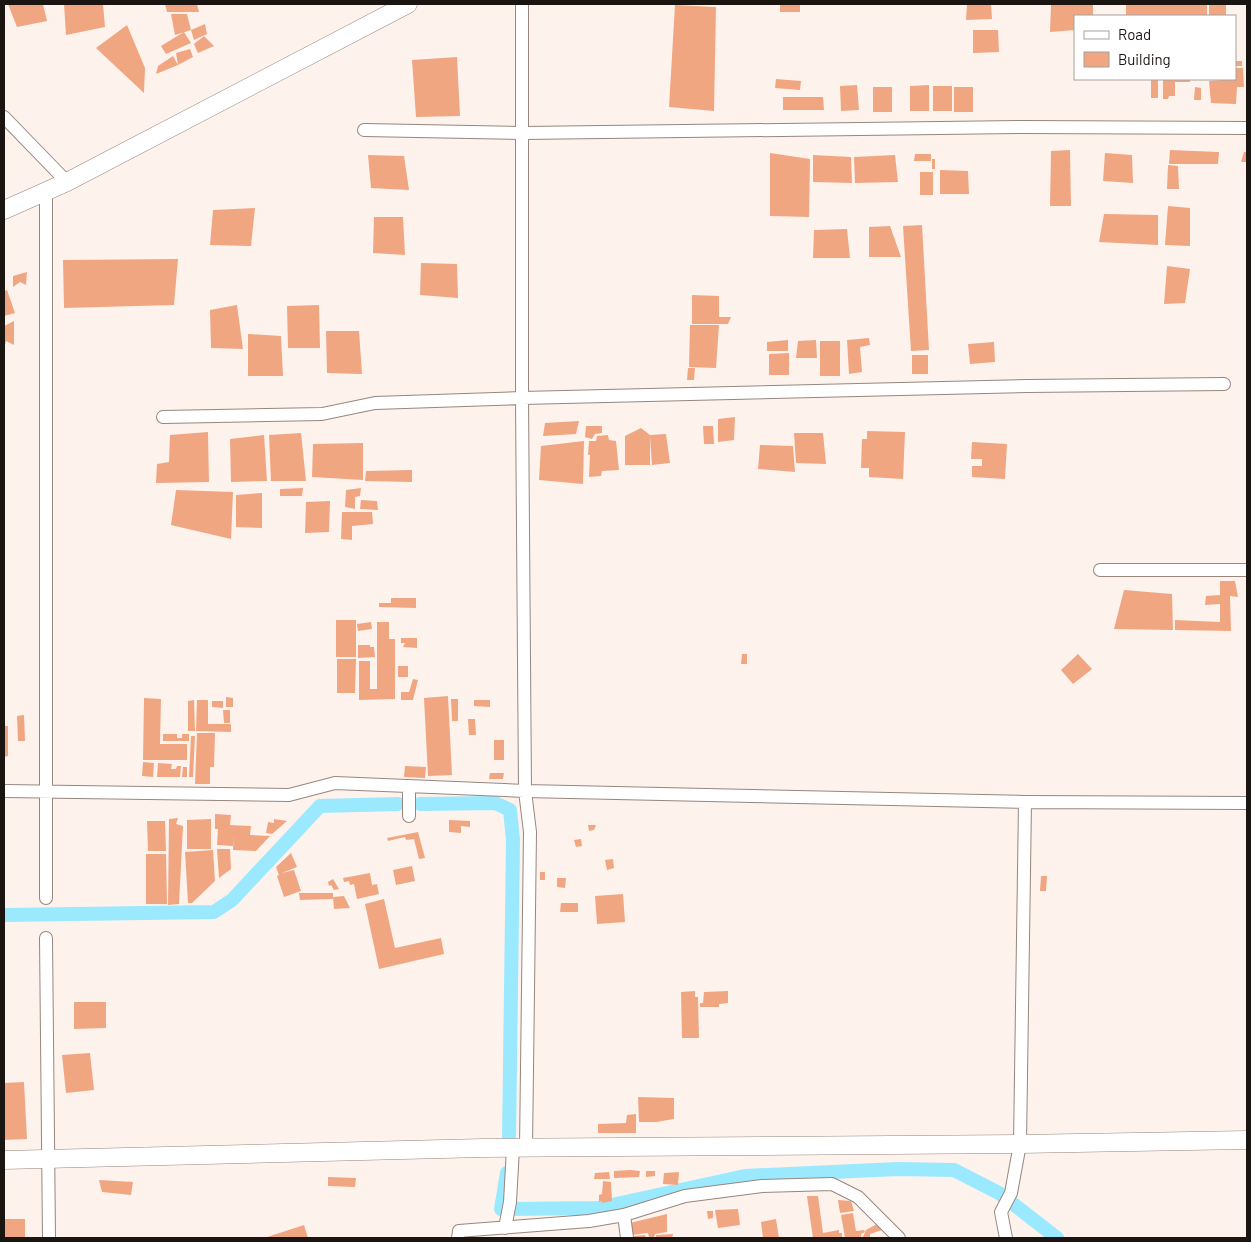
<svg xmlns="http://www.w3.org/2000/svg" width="1251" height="1242" font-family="Barlow,sans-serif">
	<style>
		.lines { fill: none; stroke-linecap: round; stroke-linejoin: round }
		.canal { stroke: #9be9fe; stroke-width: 14 }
		.building { fill: #f1a682 }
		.street-casing { stroke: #97867e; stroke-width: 14 }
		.secondary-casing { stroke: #97867e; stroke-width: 19 }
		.street { stroke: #fff; stroke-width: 12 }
		.secondary { stroke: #fff; stroke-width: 18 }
	</style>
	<rect width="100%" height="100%" fill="#fef2ed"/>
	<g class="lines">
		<!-- canal -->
		<path class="canal" d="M420 804 495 803 510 810 513 840 509 1139
			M4 915 214 912 232 900 320 806 398 804
			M507 1173 501 1209 598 1208 745 1176 898 1169 954 1170 999 1193 1057 1238"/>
	</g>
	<!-- building -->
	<path class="building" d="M8 4H43L47 21 17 27Z
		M64 4H103L105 27 66 35Z
		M165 4H197L199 12H167Z
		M780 4H800V12H780Z
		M967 4H991L992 19 966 20Z
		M1093 4V16H1075V30L1050 32 1051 5Z
		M1126 4H1207V16H1126Z
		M1209 4H1226V16H1209Z
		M675 5 716 7 714 111 669 107Z
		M171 14H187L191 30 205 24 207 34 194 40 191 30 175 35Z
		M127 25 145 68 144 93 96 48Z
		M973 30H998L999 52 973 53Z
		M184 32 191 43 166 54 161 46Z
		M204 36 214 46 198 53 194 44Z
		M190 49 193 57 178 65 176 53Z
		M173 56 178 65 156 74 158 66Z
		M457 57 460 116 416 117 412 60Z
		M1235 61H1242V66H1235Z
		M1235 68H1243L1244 87H1237L1236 104 1211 103 1209 81 1235 79Z
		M776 79 801 81 800 90 775 88Z
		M1151 79H1158V98H1151Z
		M1163 79H1190V82H1175V96H1169L1168 99H1163Z
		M857 85 859 110 841 111 840 86Z
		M929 85V111H910V86Z
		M933 86H952V111H933Z
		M873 87H892V112H873Z
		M954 87H973V112H954Z
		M1195 87 1201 88V100H1194Z
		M783 97H823L824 110H783Z
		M1070 150 1071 206H1050L1051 151Z
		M1170 150 1219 152 1218 164H1169Z
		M1244 152H1247V162H1241Z
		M770 153 810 159 809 217 770 216Z
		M1105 153 1132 155 1133 183 1103 181Z
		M915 154H931V161H914Z
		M368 155 404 156 409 190 371 188Z
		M813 155 851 157 852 183 813 182Z
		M895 155 898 182 855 183 854 157Z
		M932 159H935V169H932Z
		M1168 165 1178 166 1179 189H1167Z
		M940 170 968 171 969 194H940Z
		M920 172H933V195H920Z
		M1168 206 1190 208V246L1165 245Z
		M255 208 251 246 210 245 213 210Z
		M1104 214 1158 215V245L1099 242Z
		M374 217H403L405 255 373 253Z
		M922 225 929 350 911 351 903 226Z
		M890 226 901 257H869V227Z
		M847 229 850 258H813L814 230Z
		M178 259 174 305 64 308 63 260Z
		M421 263 457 264 458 298 420 295Z
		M1167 266 1190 269 1185 303 1164 304Z
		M27 272 26 285 20 282 13 287V276Z
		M7 290 15 313 4 316V291Z
		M692 295 719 296V317H731L728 324H692Z
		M237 305 243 349 211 348 210 310Z
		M319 305 320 348H288L287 306Z
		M14 321V345L6 341 5 345 4 326Z
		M690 325H719L716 368 689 367Z
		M326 331H359L362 374 327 373Z
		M248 334 281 336 283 376H248Z
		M869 338 870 345 860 347 862 372 849 374 847 340Z
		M788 340V351H767V342Z
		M816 340 817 358H796L798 341Z
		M820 341H840V376H820Z
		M994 342 995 362 970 364 968 344Z
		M789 353V375H769V354Z
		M912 355H928V374H912Z
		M688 368H695L694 380H687Z
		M735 417 734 440 718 442V419Z
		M579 421 576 434 543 436 545 423Z
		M586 426H602V433L595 434 592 439 585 437Z
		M703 426H713L714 444H704Z
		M641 428 650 435 666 434 670 463 652 465 650 437V465H625V436Z
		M867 431 905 432 903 479 869 477V468H861L862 439H867Z
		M208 432 209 482 156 483 157 464 169 462 170 435Z
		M301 433 306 481H271L269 435Z
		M794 433H823L826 464 796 463Z
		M264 435 267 481 231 482 230 439Z
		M608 435 609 440 616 441 619 470 602 471 601 476 589 477 590 455H588L589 441H596L597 436Z
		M584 441 583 484 539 480 541 446Z
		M972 442 1007 444 1005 479 972 477V466H982V459H971Z
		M363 443V480L312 477 313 444Z
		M760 445 793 446 795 472 758 469Z
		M412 470V482L365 481 366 471Z
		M303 488 302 496H280V489Z
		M361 488 360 496 355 497V509L345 507 346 490Z
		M176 490 233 492 231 539 171 525Z
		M262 493V528L236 527V495Z
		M361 500 377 501 378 510 360 509Z
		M330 501 329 532 305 533 306 502Z
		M342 512H372L373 524 352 526V540L341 539Z
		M1220 581H1235L1238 597 1230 596 1231 631 1175 630V620L1220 622V604L1205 605 1206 596 1220 595Z
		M1124 590 1172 594 1173 630 1114 629Z
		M391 598H416V608L379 607V603H391Z
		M336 620H356V657H336Z
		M371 622 372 629 358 631 357 624Z
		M377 622H389V639H395V699L359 700V661H370V689H377Z
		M401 638H417V648L403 647 405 643H401Z
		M358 645H370V647H374L375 657 358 658Z
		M742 654H747V664H741Z
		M1078 654 1092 669 1073 684 1061 670Z
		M337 659H356L355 693H337Z
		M398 666H408V677H398Z
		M413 679 418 680 413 700H401V692H409Z
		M448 696 452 775 428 776 424 698Z
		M226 697 233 698V707H226Z
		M144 698 161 699 160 744H187V760H143Z
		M451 699H458V721H452Z
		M194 700 195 731H188V701Z
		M197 700H208V724H231V732L196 731Z
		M474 700H490V707L474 706Z
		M212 701H223V708L212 707Z
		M223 710H230V723H224Z
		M24 715 25 741H18L17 716Z
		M468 719H475L476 735H469Z
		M4 726H8V756L4 757Z
		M197 733H215L214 767H210V784H195Z
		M163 734H177V738H182V734H189V741H163Z
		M191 736H195L193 777H189Z
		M494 740H504V760H494Z
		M143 762 154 763 153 777 142 776Z
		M158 763 172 764 171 769H176L177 766H181L180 777H157Z
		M405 766 426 767 425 778 404 777Z
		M183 767H187V777H182Z
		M490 773H504L503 779H489Z
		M215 814 231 815 230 825 251 826 250 835 270 836 256 851 233 850 234 834 233 846 217 845 218 829H215Z
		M178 818 176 824 183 826 179 904 168 905 169 819Z
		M211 819V849H187V820Z
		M274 819 287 821 272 834 266 833 268 822 274 823Z
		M449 820 470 821V827L461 826V833L449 832Z
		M147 821H165L166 851H148Z
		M588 825H596L594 830 589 831Z
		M418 832 425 858 419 859 414 839 406 840 405 837 388 841 387 838Z
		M581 839 582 846 576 847 574 840Z
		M217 849H230L231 869 219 878Z
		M213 850 215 881 192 903H188L185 852Z
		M291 853 297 867 282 873 294 870 301 891 284 897 277 876 279 875 276 867Z
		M146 854H166L167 904H146Z
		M613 859 614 868 607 870 605 860Z
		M412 866 415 881 396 885 393 870Z
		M540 872H545V880H540Z
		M370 873 372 885 377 884 379 894 357 899 354 884 350 885 349 881 344 882 343 878Z
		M1041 876H1047L1046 891H1040Z
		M557 878H566L565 888 557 887Z
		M333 879 339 889 334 890 331 885 329 886 328 882Z
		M299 893H333V899L300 900Z
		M623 894 625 922 597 924 595 896Z
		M344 896 350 908 334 909 333 897Z
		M384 899 395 948 441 938 444 954 379 969 365 904Z
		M561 903H578V912H560Z
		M695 991V997H698L699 1038H682L681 992Z
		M728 991V1003L719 1004V1007H700V1003H703L704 992Z
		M74 1002H106V1028L74 1029Z
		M90 1053 94 1090 66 1093 62 1055Z
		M24 1082 27 1139 4 1140V1083Z
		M638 1097 674 1098V1119L656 1122H639Z
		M636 1114V1133H598V1124L626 1123 627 1115Z
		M630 1170 640 1171 639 1177 614 1178V1171Z
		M646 1171H655V1176L646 1177Z
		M609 1172 610 1179H594L595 1173Z
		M679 1172 678 1185 663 1184 664 1173Z
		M328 1177 356 1178 355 1187 328 1186Z
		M99 1180 133 1182 131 1195 102 1192Z
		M603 1181 611 1182 612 1201 602 1203V1201L599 1202V1195L602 1194Z
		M807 1196H818L823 1233 839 1230V1233H842V1238H813Z
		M838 1200 851 1201 854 1211 840 1213Z
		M738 1209 740 1225 718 1228 715 1210Z
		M707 1211H713V1218L708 1219Z
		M853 1213 856 1231 864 1230 865 1232 861 1234V1238H845L841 1215Z
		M667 1214V1232L655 1234 654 1237H649L648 1233 631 1235 630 1223Z
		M4 1219H25V1238H4Z
		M776 1219 779 1238H763L761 1222Z
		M877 1224 882 1230 870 1234V1238L863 1237 866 1230Z
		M304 1225 308 1238H264Z
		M673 1234 672 1238H656V1235Z
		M645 1235 646 1238H634V1236Z"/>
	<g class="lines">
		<!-- street casing -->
		<g class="street-casing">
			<path id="street" d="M522 4V398L525 791 530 832 526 1148
				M4 117 67 182
				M364 130 523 133 1024 127 1247 128
				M163 417 322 414 375 403 522 398 1027 386 1224 384
				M1100 570H1247
				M4 791 289 795 335 783 525 791 1025 802 1247 803
				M409 816V787
				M46 898V192
				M46 938 49 1238
				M624 1215 627 1238
				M505 1228 510 1202 513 1148
				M458 1238 459 1231 589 1221 624 1215 685 1196 762 1186 832 1184 858 1197 899 1238
				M1006 1238 1001 1212 1011 1193 1020 1144 1025 802"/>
		</g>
		<!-- secondary casing -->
		<g class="secondary-casing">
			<path id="secondary" d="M4 210 67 182 408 4
				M4 1160 483 1148 1020 1144 1247 1140"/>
		</g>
		<!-- street -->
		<use href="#street" class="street"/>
		<!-- secondary -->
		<use href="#secondary" class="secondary"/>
	</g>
	<!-- border -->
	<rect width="1251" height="1242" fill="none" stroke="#1b1512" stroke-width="10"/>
	<!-- legend -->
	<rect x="1074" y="15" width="162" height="65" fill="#ffffff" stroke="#a4a1a0"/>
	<rect x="1084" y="31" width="25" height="8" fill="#ffffff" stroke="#a4a1a0"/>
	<text x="1118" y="40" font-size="15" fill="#1b1512">Road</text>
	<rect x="1084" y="52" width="25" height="15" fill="#f1a682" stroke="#a4a1a0"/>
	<text x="1118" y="65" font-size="15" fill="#1b1512">Building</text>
</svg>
